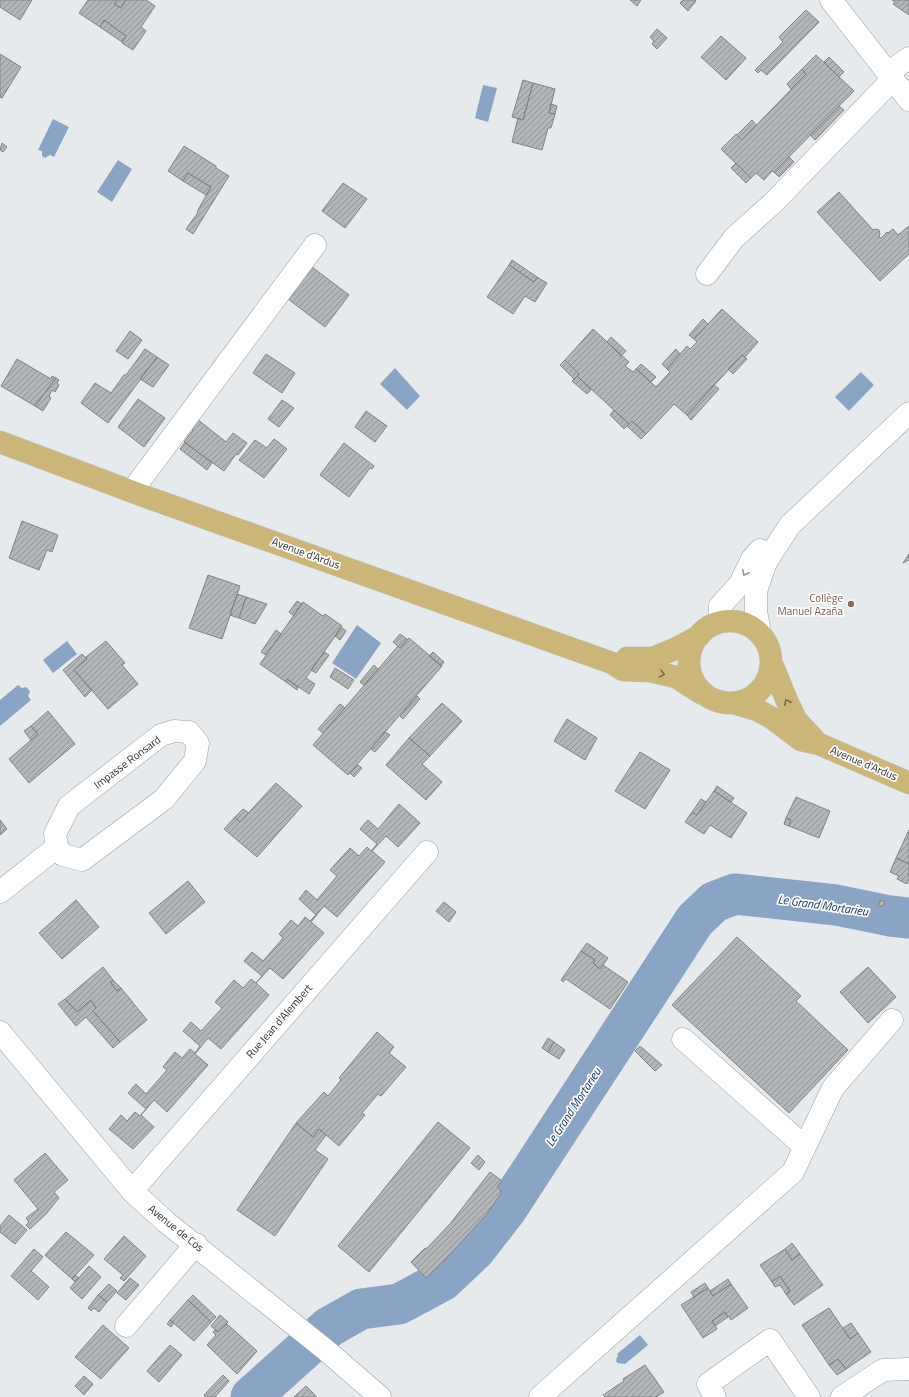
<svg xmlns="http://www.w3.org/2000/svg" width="909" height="1397" font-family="'Titillium Web',sans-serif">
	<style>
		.water { fill: #8aa4c6 }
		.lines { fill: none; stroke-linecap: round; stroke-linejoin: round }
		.river { stroke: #8aa4c6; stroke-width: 41 }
		.building { fill: url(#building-hatch); stroke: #818487 }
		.minor-casing { stroke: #9a9da1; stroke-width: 23 }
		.major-casing { stroke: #c4c5c5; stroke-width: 23 }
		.minor { stroke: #fff; stroke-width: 22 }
		.major { stroke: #cbb579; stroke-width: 22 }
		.oneway { stroke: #969798 }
		.oneway2 { stroke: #756b51 }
		.education-dot { fill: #8d6e63; stroke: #fff; stroke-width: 1.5 }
		.labels { text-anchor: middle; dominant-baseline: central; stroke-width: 3.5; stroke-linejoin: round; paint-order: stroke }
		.street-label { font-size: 11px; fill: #2e2f30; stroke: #fff }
		.education-label { font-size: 11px; fill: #785e54; stroke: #fff; text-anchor: end }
		.water-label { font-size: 12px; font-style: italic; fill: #0c315c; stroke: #fff }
	</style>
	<defs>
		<pattern id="building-hatch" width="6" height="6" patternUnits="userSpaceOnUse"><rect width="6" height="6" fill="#b3b6b9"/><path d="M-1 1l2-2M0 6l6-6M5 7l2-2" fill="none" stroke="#929497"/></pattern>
	</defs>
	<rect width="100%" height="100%" fill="#e6eaed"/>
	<!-- water -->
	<path class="water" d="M483 85 497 88 488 122 475 118Z
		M53 119 69 127 54 157 50 155 45 158 42 156V151L38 150Z
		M118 160 132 169 112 202 97 192Z
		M395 368 420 396 407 410 380 384Z
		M861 372 874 385 849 411 835 397Z
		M357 625 381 643 356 679 332 663Z
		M67 641 77 654 53 673 43 660Z
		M18 685 22 688 26 687 29 690 30 692 28 696 31 700 0 726V700Z
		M640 1335 648 1345 625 1364 617 1363 616 1360 618 1355 617 1354Z"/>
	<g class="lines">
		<!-- river -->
		<path class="river" d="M251 1397 329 1327 361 1309 399 1304 442 1281 475 1250 506 1210 695 920 714 902 735 894 836 905 890 916 909 918"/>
	</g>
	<!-- building -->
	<path class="building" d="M0 0H32L20 20 0 7Z
		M88 0H117L114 4 121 8 126 0H146L155 6 141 27 146 31 133 50 122 43 126 36 104 20 100 27 79 13Z
		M117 0H126L121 8 114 4Z
		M630 0H641L637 6Z
		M683 0H694L696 1 688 11 680 3Z
		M892 0H909V15L893 4 895 2Z
		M806 10 819 22 767 75 761 70 758 73 755 70 783 42 779 37Z
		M104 20 126 36 122 42 100 27Z
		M657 29 667 38 657 49 652 44 654 41 650 37Z
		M721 36 746 58 726 80 701 57Z
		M0 54 21 67 2 98 0 97Z
		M816 55 854 91 774 172 772 171 764 180 756 173 751 178 721 149 736 134 742 140 806 74 802 69Z
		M829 57 844 72 839 77 824 62Z
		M802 69 806 74 791 89 787 84Z
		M523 80 533 83 523 120 512 117Z
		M533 83 555 89 549 113 555 114 551 128H548L542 150 512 142 518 118 523 120Z
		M551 104 557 106 555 114 549 113Z
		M839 106 844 110 815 140 810 135Z
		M752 120 756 125 742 140 737 135Z
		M2 143 7 147 3 152 0 150Z
		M184 146 216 166V168L229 176 193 234 186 229 197 214 199 208 211 187 188 173 183 181 168 171Z
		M789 157 794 162 779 177 774 172Z
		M736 163 751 178 746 183 731 168Z
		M188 173 211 187 206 195 183 181Z
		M343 183 367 199 345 228 322 211Z
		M839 192 873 230 876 229 879 230 880 234 879 237 881 238 887 232 888 233 893 229 898 235 909 226V254L880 281 817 212Z
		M512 260 537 277 534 282 509 265Z
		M509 265 534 282 537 277 547 283 535 302 525 296 513 314 487 297Z
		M312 267 349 295 325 327 288 299Z
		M722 309 758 342 745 357 742 355 687 415 674 404 646 434 632 421 629 424 577 376 579 374 565 360 593 329 629 362 625 366 633 372 636 369 656 387 670 372 667 369 687 346 690 349 697 342 694 339Z
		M703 319 708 324 694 339 689 335Z
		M130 331 142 340 128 359 116 351Z
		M611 337 626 351 621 356 607 342Z
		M145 349 157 357 108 423 81 403 95 383 111 393 124 375H126Z
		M676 349 680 354 667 369 662 364Z
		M266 354 295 373 282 393 253 373Z
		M742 355 747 359 733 374 728 369Z
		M157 357 169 365 153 387 140 379Z
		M17 359 51 379 52 376 56 378 35 406 1 386Z
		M565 360 579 374 574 379 560 365Z
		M641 364 656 377 651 382 636 369Z
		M577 376 591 390 587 394 572 381Z
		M56 378 59 380 57 383 59 385 55 392 52 390 49 396 51 398 43 411 35 406Z
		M714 385 719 389 691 420 687 415Z
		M138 399 165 418 144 447 118 427Z
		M282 400 294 408 279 427 268 419Z
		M614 410 629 424 624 429 610 415Z
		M366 411 387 426 375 442 355 427Z
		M197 419 226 442 233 433 247 443 238 455 236 454 224 471 184 442 193 430 190 427Z
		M632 421 646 434 641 439 627 426Z
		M274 439 287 449 264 478 239 460 255 440 267 448Z
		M185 442 212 463 207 470 180 449Z
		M344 443 374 466 372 469 370 468 349 497 320 475Z
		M22 521 58 535 52 552 47 550 39 570 9 558Z
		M909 554V560L903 563Z
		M208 575 240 586 222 639 189 628Z
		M237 594 246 597 239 618 230 615Z
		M246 597 267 604 255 624 239 618Z
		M297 601 302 604 294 616 289 612Z
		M303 602 323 616 325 614 342 626 306 678 315 684 309 694 287 679 286 682 260 664Z
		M341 627 346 631 340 640 335 636Z
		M276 630 281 634 266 655 261 652Z
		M400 634 407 639 400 648 393 642Z
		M409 638 442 666 348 775 313 745 398 646 400 648Z
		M106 641 125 663 122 665 138 684 108 709 74 670 87 659 86 657Z
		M324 652 329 655 316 673 311 670Z
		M433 652 444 662 441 666 429 656Z
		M82 654 87 659 74 670 92 690 85 697 63 670Z
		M374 665 378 669 364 685 360 682Z
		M335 668 354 680 348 689 330 677Z
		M287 679 298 687 297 690 286 682Z
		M417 696 420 699 403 719 400 716Z
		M442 703 462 721 430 756 409 738Z
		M340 704 345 708 323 733 318 729Z
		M48 711 75 744 29 783 9 759 38 734 31 726Z
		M567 719 597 738 585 760 554 741Z
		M31 726 38 734 31 740 24 731Z
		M385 732 390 735 375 752 371 749Z
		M409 738 430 756 422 764 442 782 426 800 386 765Z
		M640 752 670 770 645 809 615 791Z
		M358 765 362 768 354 777 350 773Z
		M276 783 302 806 257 857 224 829 235 817 240 822Z
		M717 786 734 798 731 802 714 791Z
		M714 791 747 813 731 838 710 825 704 834 685 822 692 812 697 815Z
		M796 797 830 811 819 838 789 826 791 820 786 818Z
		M701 799 706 802 697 815 692 812Z
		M399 804 420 823 398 847 386 836 372 851 385 862 337 917 324 906 311 922 324 933 283 979 270 968 256 983 269 995 221 1049 208 1038 195 1054 208 1065 167 1112 154 1100 141 1115 154 1127 133 1149 109 1129 121 1115 127 1121 135 1112 140 1116 146 1109 128 1093 136 1084 146 1094 167 1070 163 1067 175 1052 182 1058 190 1049 195 1053 200 1046 183 1031 191 1022 201 1031 222 1008 215 1002 234 980 243 988 251 979 256 983 262 976 244 961 252 952 263 961 283 938 279 934 291 920 298 926 305 917 310 921 316 915 299 899 306 890 317 900 337 876 330 870 350 848 359 856 367 847 371 851 377 844 360 829 368 820 378 829Z
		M243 809 249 813 240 822 235 817Z
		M786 818 791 820 789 826 784 824Z
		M0 820 7 829 0 835Z
		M909 830V864L896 858Z
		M896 858 909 864V879L907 884 897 879 899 876 890 872Z
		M188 881 205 902 166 934 149 913Z
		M76 900 99 927 62 959 39 933Z
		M880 900 885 902 883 906H878Z
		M444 902 456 912 449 922 436 911Z
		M737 937 801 996 796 1001 848 1050 789 1113 672 1005Z
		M587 943 608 958 600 969 593 963 595 960 581 951Z
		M581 951 595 960 593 963 600 969 603 965 628 982 610 1009 566 979 563 982 561 980Z
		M103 967 113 980 111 983 117 991 121 988 147 1020 120 1042 93 1011 96 1008 91 1000 77 1012 65 999Z
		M868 967 896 997 868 1023 840 992Z
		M113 980 121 988 117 991 111 983Z
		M65 999 77 1012 91 1000 96 1008 93 1011 120 1042 113 1048 86 1017 76 1026 58 1004Z
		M377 1032 394 1047 389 1053 406 1067 381 1096 378 1094 362 1113 365 1115 339 1146 319 1129 313 1137 296 1123 324 1092 328 1096 341 1080 339 1078Z
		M548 1038 554 1042 548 1052 542 1048Z
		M554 1042 565 1050 559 1059 548 1052Z
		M640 1046 662 1065 655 1071 635 1051Z
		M438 1122 470 1148 369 1272 338 1246Z
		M296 1123 313 1137 319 1129 326 1135 315 1150 328 1159 275 1236 237 1210Z
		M45 1153 68 1180 54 1192 59 1198 46 1214 30 1229 26 1225 29 1222 26 1218 38 1209 14 1180Z
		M478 1155 485 1162 479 1170 471 1163Z
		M490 1172 502 1181 497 1187 502 1192 486 1215 446 1259 426 1278 411 1262 424 1249 427 1248 450 1224Z
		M9 1215 27 1230 15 1244 0 1232V1226Z
		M66 1232 94 1255 72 1279 45 1255Z
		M124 1236 146 1256 124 1281 120 1278 123 1275 104 1259Z
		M792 1243 800 1254 792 1260 785 1249Z
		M34 1249 43 1257 31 1271 49 1287 38 1300 11 1276Z
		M785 1249 792 1260 800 1254 823 1285 794 1305 786 1294 790 1291 780 1276 772 1282 760 1265Z
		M89 1266 101 1277 82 1299 70 1288Z
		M75 1275 79 1278 75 1282 72 1279Z
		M780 1276 790 1291 786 1294 780 1285 775 1287 772 1282Z
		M130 1278 139 1285 126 1300 117 1293Z
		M728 1279 731 1284 713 1296 710 1291Z
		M705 1283 708 1288 694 1297 691 1292Z
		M109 1284 117 1291 107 1302 98 1295Z
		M731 1284 748 1308 731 1320 725 1312 712 1321 717 1329 703 1338 681 1305 708 1288 713 1296Z
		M98 1295 107 1302 99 1312 94 1308 91 1311 88 1308Z
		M193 1295 216 1317 211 1322 188 1300Z
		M188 1300 211 1322 194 1341 170 1320Z
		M829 1308 850 1339 858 1333 871 1352 846 1369 838 1359 829 1365 802 1325Z
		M725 1312 728 1317 715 1326 712 1321Z
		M220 1315 228 1322 218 1332 211 1326Z
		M170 1320 174 1323 171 1327 167 1324Z
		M851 1323 858 1333 850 1339 843 1328Z
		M227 1324 257 1351 237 1374 207 1345 216 1335 213 1332 215 1330 218 1332Z
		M103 1325 129 1348 101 1379 75 1357Z
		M170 1345 182 1355 159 1382 147 1371Z
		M838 1359 846 1369 837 1375 829 1365Z
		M645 1365 664 1392 656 1397H605L603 1395 624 1381 623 1379Z
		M223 1375 229 1381 215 1397H206L204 1395Z
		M84 1376 93 1384 84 1395 75 1386Z
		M306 1386 317 1397H294Z"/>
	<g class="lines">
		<!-- minor casing -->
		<g class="minor-casing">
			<path id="minor" d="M831 0 909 100
				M888 73 909 58
				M707 274 734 238 774 202 893 79
				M132 491 315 245
				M719 622 720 606 740 584 752 559 760 550
				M760 633 756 611V591L766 562 790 525 909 413
				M174 731 189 732 198 743 195 761 164 799 82 860 63 855 57 847 55 834 69 806 161 735Z
				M0 892 57 847
				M0 1032 132 1191 166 1222 327 1351 380 1397
				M683 1039 805 1147
				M132 1191 427 852
				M126 1326 196 1244
				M540 1397 793 1172 833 1088 892 1020
				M715 1397 708 1384 770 1340 809 1397
				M842 1397 883 1370 909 1369"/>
		</g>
		<!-- major casing -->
		<g class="major-casing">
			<path id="major" d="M0 442 141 495 612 663 623 670 650 671 676 677 701 693
				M689 662a41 41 0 1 1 82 0a41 41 0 1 1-82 0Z
				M627 658H653L675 649 699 636
				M772 664 787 701 796 720 814 739
				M737 704 757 710 772 718 801 740 819 744 909 783"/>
		</g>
		<!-- minor -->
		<use href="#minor" class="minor"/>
		<!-- major -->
		<use href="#major" class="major"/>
	</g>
	<!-- one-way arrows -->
	<defs><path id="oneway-chevron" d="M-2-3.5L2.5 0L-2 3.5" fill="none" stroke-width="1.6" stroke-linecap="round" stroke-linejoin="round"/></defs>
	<use class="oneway" href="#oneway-chevron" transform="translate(745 573) rotate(116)"/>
	<g class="oneway2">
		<use href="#oneway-chevron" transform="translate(662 674) rotate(14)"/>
		<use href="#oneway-chevron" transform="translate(787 702) rotate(-115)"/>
	</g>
	<!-- markers -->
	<circle class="education-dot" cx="851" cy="604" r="4"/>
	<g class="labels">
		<!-- street labels -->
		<g class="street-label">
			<text transform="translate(306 553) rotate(20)">Avenue d'Ardus</text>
			<text transform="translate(127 762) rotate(-37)">Impasse Ronsard</text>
			<text transform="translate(864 763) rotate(23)">Avenue d'Ardus</text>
			<text transform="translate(279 1021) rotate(-49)">Rue Jean d'Alembert</text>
			<text transform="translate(176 1228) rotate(39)">Avenue de Cos</text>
		</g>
		<!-- education labels -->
		<g class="education-label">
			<text x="843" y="598">Collège<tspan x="843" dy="13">Manuel Azaña</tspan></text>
		</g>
		<!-- water labels -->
		<g class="water-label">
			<text transform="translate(823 905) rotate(8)">Le Grand Mortarieu</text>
			<text transform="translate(573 1107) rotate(-57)">Le Grand Mortarieu</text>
		</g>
	</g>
</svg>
